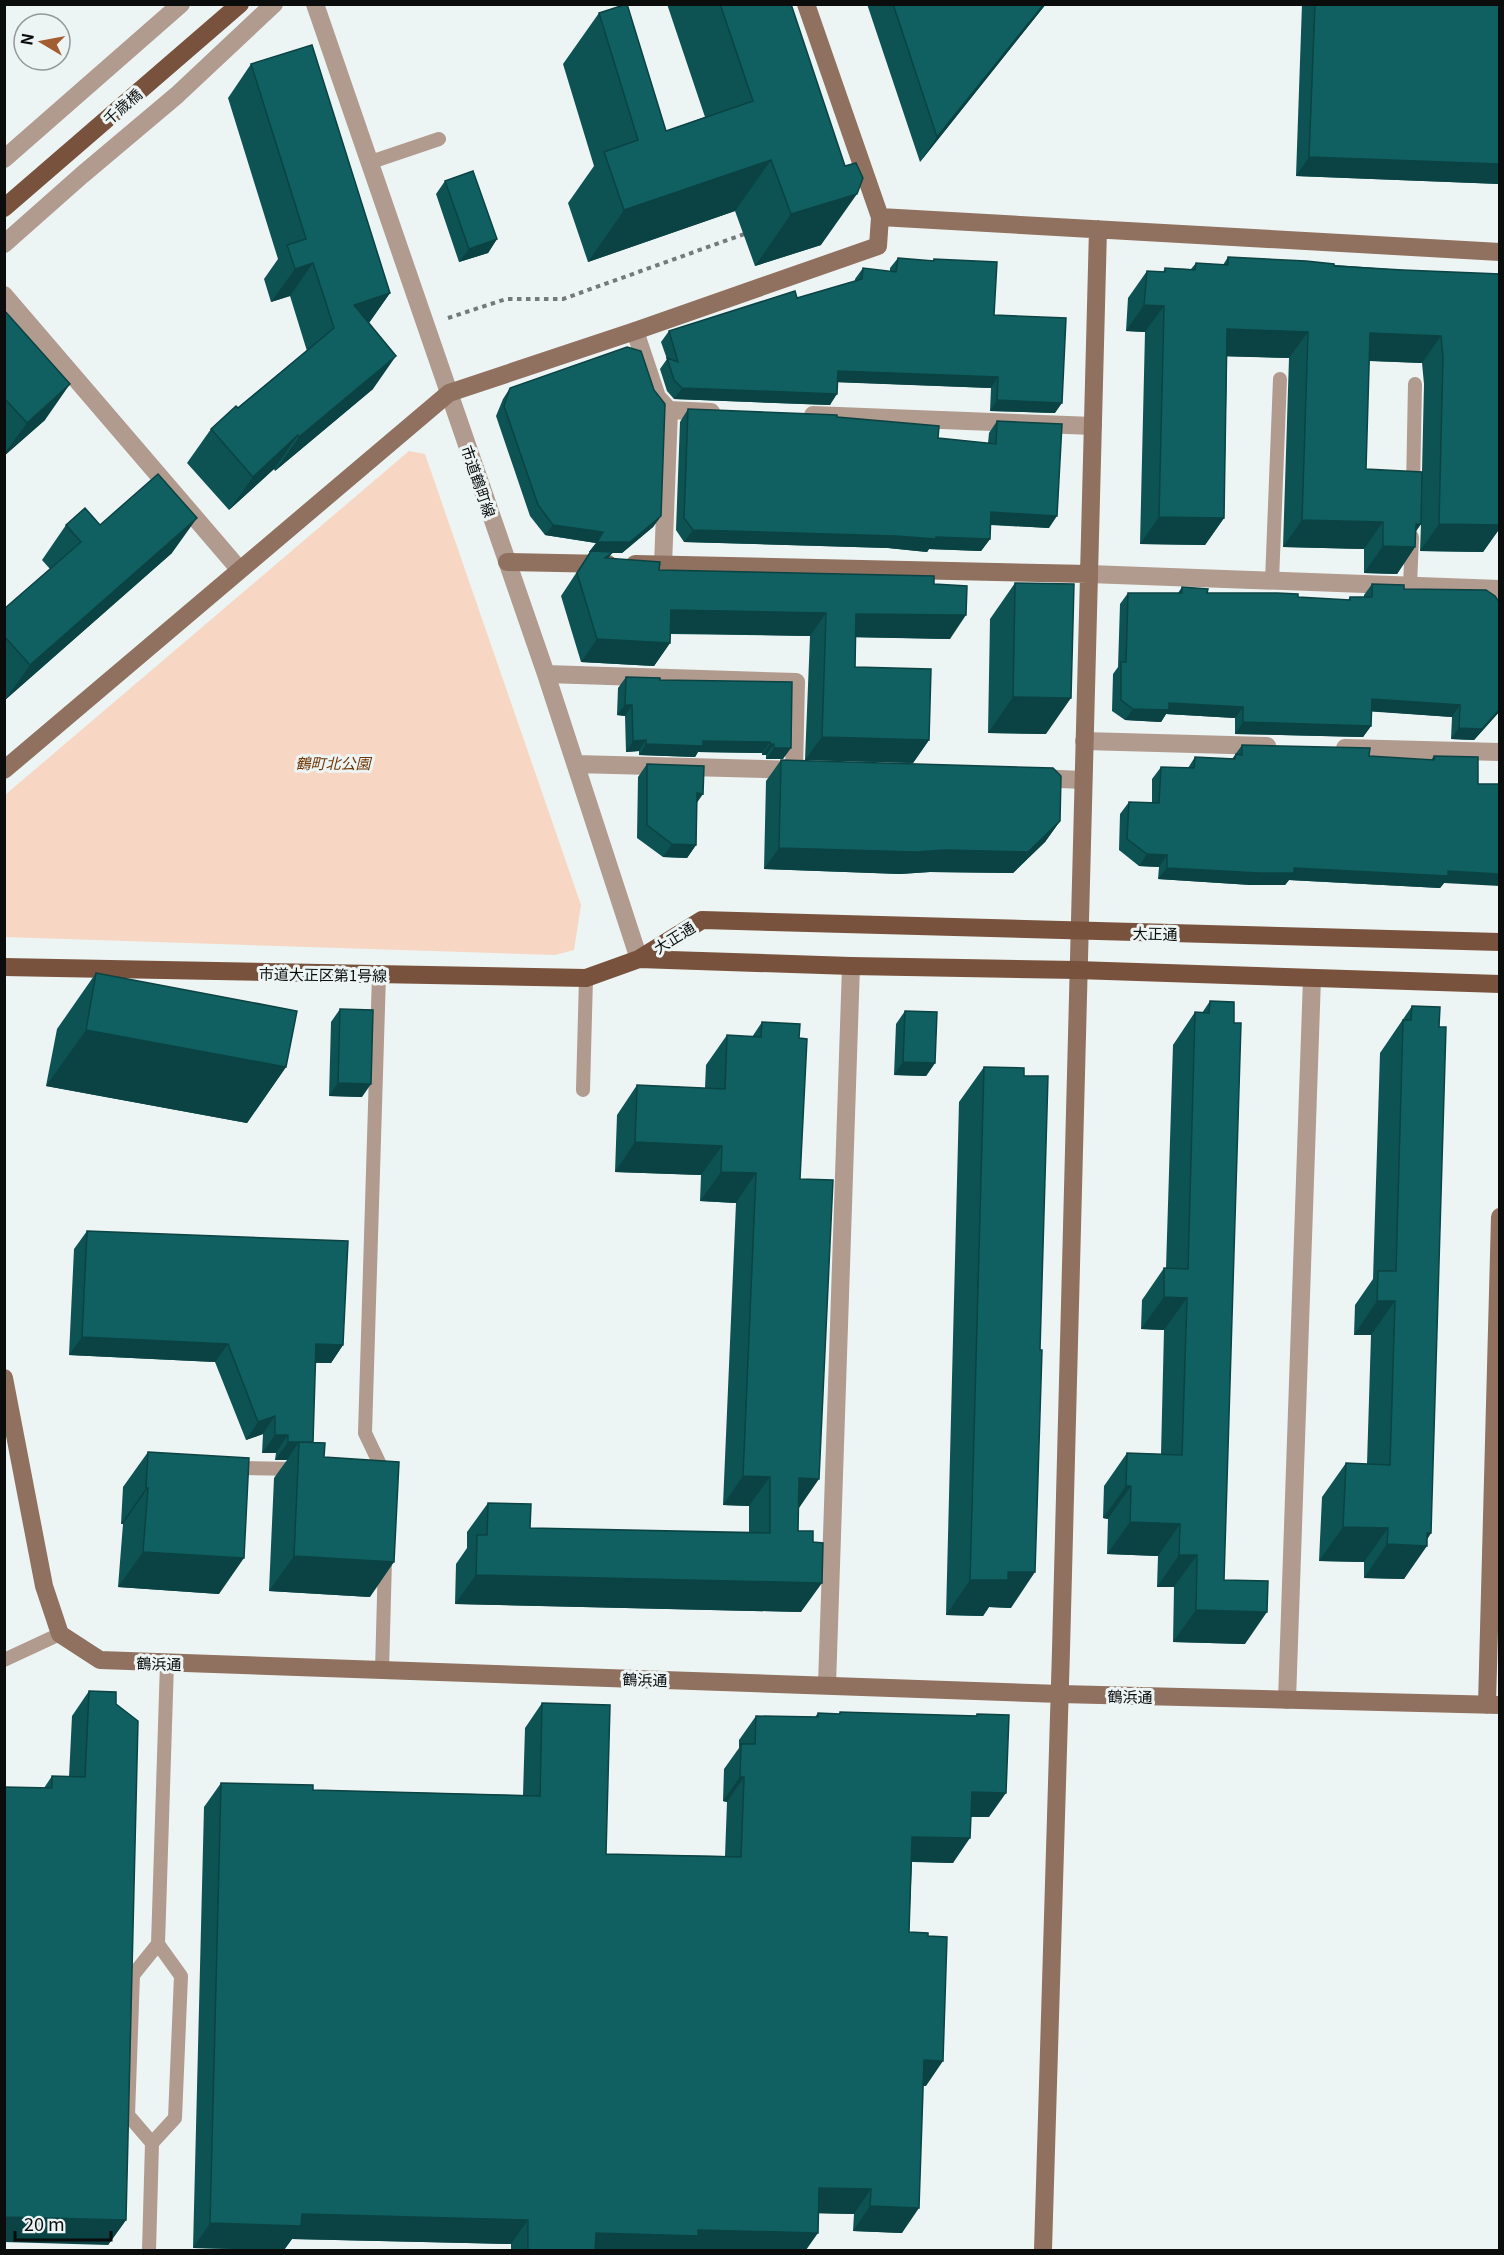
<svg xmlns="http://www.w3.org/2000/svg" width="1504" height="2255" font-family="Georgia,'Noto Sans JP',serif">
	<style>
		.green { fill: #f7d6c3 }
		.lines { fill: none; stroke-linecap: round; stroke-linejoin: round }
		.path { stroke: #757979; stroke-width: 4; stroke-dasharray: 4.5 4.5; stroke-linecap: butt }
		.lane { stroke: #b19a8e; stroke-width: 14 }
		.street { stroke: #b19a8e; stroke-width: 18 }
		.secondary { stroke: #90705e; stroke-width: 18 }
		.primary { stroke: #78523c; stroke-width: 18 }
		.wall { fill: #0e5353; fill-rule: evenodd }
		.shaded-wall { fill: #0b4344 }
		.building { fill: #106061; stroke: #0b4344; stroke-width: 1.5 }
		.labels { text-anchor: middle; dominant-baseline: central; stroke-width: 6; stroke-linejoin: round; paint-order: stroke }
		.street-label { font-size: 15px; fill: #0b0d0d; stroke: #edf4f4 }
		.park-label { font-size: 15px; font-style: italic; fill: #733706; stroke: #edf4f4 }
	</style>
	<rect width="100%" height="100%" fill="#edf4f4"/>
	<!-- green -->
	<path class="green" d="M409 451 425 454 581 905 574 950 555 955 5 937V795Z"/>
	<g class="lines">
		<!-- path -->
		<path class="path" d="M448 318 506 299H563L747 233"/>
		<!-- lane -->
		<path class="lane" d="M368 163 439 139
			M1413 488 1415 384
			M1272 581 1280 379
			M1410 586 1412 537
			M379 975 365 1433 386 1477
			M583 1090 586 978
			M240 1468 297 1469
			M4 1660 60 1634
			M382 1671 385 1559
			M152 2143 128 2115 133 1975 158 1944
			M149 2250 152 2143 175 2118 181 1976 158 1944 167 1663"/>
		<!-- street -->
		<path class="street" d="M315 4 546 674 639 959
			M4 159 181 4
			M4 244 82 175 177 95 274 4
			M4 295 239 569
			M635 331 657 397 669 410 663 565
			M669 410 711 412
			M813 415 1093 426
			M1089 574 1500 589
			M546 674 796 682 794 769
			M1084 741 1267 746
			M1345 748 1500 752
			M576 764 799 770
			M1036 778 1083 780
			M827 1685 851 966
			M1287 1700 1312 978"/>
		<!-- secondary -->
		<path class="secondary" d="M806 4 880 217 1500 252
			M507 562 608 564
			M635 564 1089 574
			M4 770 449 393 635 331 878 246 880 217
			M4 1378 44 1586 60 1634 100 1660 1060 1694 1500 1705
			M1487 1705 1500 1217
			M1043 2250 1061 1650 1098 229"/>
		<!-- primary -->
		<path class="primary" d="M4 208 240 4
			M639 959 851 966 1077 970 1500 984
			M4 967 586 978 639 959 702 920 1500 942"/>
	</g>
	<!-- wall -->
	<path class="wall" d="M667 4H791L821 245 755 266 735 211 588 262 568 203 594 166 563 64 599 13 666 131 705 117Z
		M867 4H1046L920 162Z
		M1302 4H1500V184L1296 176Z
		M251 64 390 293 369 323 373 389 275 471 274 469 229 510 187 463 211 429 307 351 290 296 271 302 264 279 278 259 228 98Z
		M445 181 497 239 488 253 459 262 436 194Z
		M1228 257 1403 270 1500 274V528L1483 552 1420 551 1421 524 1416 531 1415 547 1397 574 1364 573V549L1283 547 1289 358 1227 356 1224 518 1205 545 1140 544 1145 332 1126 331 1128 298 1147 271 1163 272 1165 268 1191 269 1196 263 1223 265ZM1369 361 1422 363 1424 384 1422 472 1366 469Z
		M898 258 932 261 934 259 994 315 1055 413 990 411 991 388 838 382 830 405 674 399 667 391 660 369 667 359 661 342 669 331 797 298 855 281V279L863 268 890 272V268Z
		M4 310 45 420 4 456Z
		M510 388 661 516 653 527 622 553H612L608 558 659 570 934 584 950 639 856 637 855 667 929 740 913 763 805 760 810 636 670 634V643L654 666 581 662 561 596 590 552H589L596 543 545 535 530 516 496 416 503 399Z
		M688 409 837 417 938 438 988 443 989 433 997 421 1049 528 990 525V539L981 551 929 549 927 552 888 548 684 542 676 530 680 422Z
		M66 525H100L172 553 5 700 4 609 50 569 42 560Z
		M1015 583 1046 734 988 733 990 619Z
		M1372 584 1500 603V711L1474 740 1451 739 1452 717 1371 711V726L1363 737 1235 734V718L1166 714 1161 722 1125 720 1112 711 1113 674 1118 667 1120 604 1128 593H1178L1182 587 1207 593 1348 600 1350 597H1364V595Z
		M626 677 660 680 792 682 783 759H766V755H762V753L698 752 695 757 639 755V751L626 752 625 716 617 715 618 688Z
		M1242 745 1369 756 1431 760 1434 756 1444 883 1440 888 1289 880 1285 885H1251L1158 879 1159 867 1139 866 1119 850 1120 814 1129 802 1152 803V779L1161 767 1188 768 1195 757 1232 759Z
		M781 760 1060 821 1045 842 1013 873 930 872 900 874 764 869 766 781Z
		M647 764 697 803 696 845 687 858 663 857 637 838 638 777Z
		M96 973 286 1067 247 1123 46 1086 57 1029Z
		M1210 1001 1224 1580 1245 1644 1173 1642 1174 1587H1157L1158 1556 1107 1554 1108 1519 1103 1518 1104 1486 1127 1453 1161 1454 1164 1330 1141 1329 1142 1300 1164 1268H1166L1173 1045 1195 1012 1202 1013Z
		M1412 1006 1439 1027 1431 1533 1404 1579 1364 1578V1562L1319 1561 1322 1497 1346 1463 1367 1464 1371 1335H1354L1355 1305 1373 1279 1380 1053Z
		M340 1009 362 1097 329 1096 331 1022Z
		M905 1011 935 1063 926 1076 894 1075 896 1024Z
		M762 1022 799 1038 800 1179 798 1531 813 1542 801 1612 455 1604 456 1564 467 1548V1532L488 1503 530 1528 749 1533V1506L723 1505 736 1203 700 1201 701 1175 615 1172 617 1115 637 1085 705 1088 706 1065 727 1035 752 1037Z
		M984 1067 1011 1608 989 1607 983 1616 946 1615 959 1102Z
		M87 1231 343 1345 331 1363H315L313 1442 324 1457 370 1597 269 1591 274 1478 287 1460H275L276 1453H262L263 1434 246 1440 215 1362 69 1355 74 1249Z
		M148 1452 219 1594 118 1587 123 1524H121L123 1487Z
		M89 1691 116 1704 126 2220 108 2245 44 1788 52 1776 69 1777 72 1716Z
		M542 1703 606 1854 725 1856 727 1802 723 1801 724 1769 739 1748V1740L756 1716 815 1717 818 1713 839 1714 840 1712 975 1716 977 1714 989 1817H971L953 1863 912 1862 909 1932 926 2086H923L902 2233 853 2231 854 2214 818 2213 806 2250H511V2244L292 2239 284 2250 193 2248 204 1807 221 1783 313 1790 523 1795 525 1728Z"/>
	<!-- shaded-wall -->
	<path class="shaded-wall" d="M1044 4H1046L920 162 937 137Z
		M1309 157 1500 164V184L1296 176Z
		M771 160 735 211 588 262 624 210Z
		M857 194 821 245 755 266 791 214Z
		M497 239 488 253 459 262 469 249Z
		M313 263 290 296 271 302 295 269Z
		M390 293 366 327 354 305Z
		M1144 305 1164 306 1145 332 1126 331Z
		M1227 329 1308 332 1289 358 1209 356Z
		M1370 333 1441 336 1422 363 1351 360Z
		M396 356 373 389 275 471 299 437Z
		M838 371 873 372 998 377 991 388 831 382Z
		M70 384 45 420 4 456V454L27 423Z
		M682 388 837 394 830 405 674 399Z
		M997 400 1062 403 1055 413 990 411Z
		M298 435 274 469 229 510 253 477Z
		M991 512 1057 516 1049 528 982 524Z
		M661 516 653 527 622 553H612L596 575 605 558 611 553 589 552 597 542Z
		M1159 517 1224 518 1205 545 1140 544Z
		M197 518 172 553 5 700 30 665Z
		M1302 520 1383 522 1364 549 1283 547Z
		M1416 524H1421L1405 547H1415L1397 574 1364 573 1383 546Z
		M1439 524 1500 525V528L1483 552 1420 551Z
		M553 525 603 532 596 543 545 535Z
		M693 530 936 537 990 539 981 551 929 549 927 552 888 548 684 542Z
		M671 610 826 613 810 636 655 633Z
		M856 614 966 615 950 639 840 637Z
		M597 639 670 643 654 666 581 662Z
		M1013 697 1071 698 1046 734 988 733Z
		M1372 699 1460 705 1452 717 1364 711Z
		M1169 703 1243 707 1235 718 1166 714 1161 722 1125 720 1133 709Z
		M625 705H632L625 716 617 715Z
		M1500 709V711L1474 740 1451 739 1459 728Z
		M1243 722 1371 726 1363 737 1235 734Z
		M822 737 929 740 913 763 805 760Z
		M646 740 639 751 626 752 633 741Z
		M703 741 770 742 762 753 698 752 695 757 639 755 646 744Z
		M770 744H774L766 755H762Z
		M774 748H791L783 759H766Z
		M697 793 703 794 694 807Z
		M1060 821 1045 842 1013 873 930 872 900 874 764 869 779 848Z
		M672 844 696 845 687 858 663 857Z
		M1147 854 1167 855 1159 867 1139 866Z
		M1167 868H1294L1448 871 1500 874V886L1444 883 1440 888 1289 880 1285 885H1251L1158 879Z
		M86 1030 286 1067 247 1123 46 1086Z
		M903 1062 935 1063 926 1076 894 1075Z
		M338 1083 371 1084 362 1097 329 1096Z
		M635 1142 722 1146 701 1175 615 1172Z
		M721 1172 756 1173 736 1203 700 1201Z
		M1164 1297 1187 1298 1164 1330 1141 1329Z
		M1377 1301H1395L1371 1335H1354Z
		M82 1337 228 1344 215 1362 69 1355Z
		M316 1344 343 1345 331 1363 303 1362Z
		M275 1416 263 1434 246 1440 258 1422Z
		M275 1435H288L276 1453H262Z
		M288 1442H313H299L287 1460H275Z
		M743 1476 770 1477 749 1506 723 1505Z
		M799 1478 819 1479 799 1508Z
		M1126 1486H1131L1108 1519 1103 1518Z
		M146 1488H148L123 1524H121Z
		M1130 1522 1180 1524 1158 1556 1107 1554Z
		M1343 1527 1388 1528 1364 1562 1319 1561Z
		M1427 1533H1431L1422 1545 1427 1546 1404 1579 1364 1578 1387 1544Z
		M143 1552 244 1558 219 1594 118 1587Z
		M1179 1555H1197L1174 1587H1157Z
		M294 1556 394 1562 370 1597 269 1591Z
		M1008 1572H1035L1011 1608 989 1607 983 1616 946 1615 970 1580Z
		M476 1575 822 1583 801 1612 455 1604Z
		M1196 1610 1267 1612 1245 1644 1173 1642Z
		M740 1777H744L727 1802 723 1801Z
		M972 1792 1006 1793 989 1817 955 1816Z
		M912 1837 970 1838 953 1863 895 1861Z
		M924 2060 943 2061 926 2086 907 2085Z
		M819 2188 871 2189 854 2214 802 2213Z
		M870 2206 919 2208 902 2233 853 2231Z
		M302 2214 528 2220 511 2244 292 2239 284 2250 193 2248 210 2223Z
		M4 2217 126 2220 108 2245 4 2242Z
		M698 2230 818 2233 806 2250H584L596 2233Z"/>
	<!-- building -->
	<path class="building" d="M627 4 666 131 753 101 720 4H791L845 166 856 163 863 178 857 194 791 214 771 160 624 210 604 152 638 140 599 13Z
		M893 4H1044L937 137Z
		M1315 4H1500V164L1309 157Z
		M312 45 390 293 354 305 396 356 299 437 298 435 253 477 211 429 236 406 238 408 334 328 313 263 295 269 287 245 306 239 251 64Z
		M473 171 497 239 469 249 445 181Z
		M1228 257 1306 261 1334 264V266L1403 270 1500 274V525L1439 524 1443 357 1441 336 1370 333 1366 469 1422 472 1421 524H1416L1415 547 1383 546V522L1302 520 1308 332 1227 329 1224 518 1159 517 1164 306 1144 305 1147 271 1165 272V268L1195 270 1196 263 1228 265Z
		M898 258 934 261V259L997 262 994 315 1066 318 1062 403 997 400 998 377 838 371 837 394 682 388 674 380 667 358 678 362 669 331 795 291 797 298 862 279 863 268 896 272Z
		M4 310 70 384 27 423 4 398Z
		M627 347 641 351 654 390 665 404 661 516 630 542H597L603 532 553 525 538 505 504 406 510 388Z
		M688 409 837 415V417L939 426 938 438 996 444 997 421 1062 424 1057 516 991 512 990 539 936 537V539L896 536 693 530 684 518Z
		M158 474 197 518 30 665 4 636V609L81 542 66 525 85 508 100 525Z
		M591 551 613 552 605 558 660 562 659 570 934 576V584L967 586 966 615 856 614 855 667 931 669 929 740 822 737 826 613 671 610 670 643 597 639 577 573Z
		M1015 583 1074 584 1071 698 1013 697Z
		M1372 584 1404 585V589L1486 590 1495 596 1500 603V709L1482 729 1459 728 1460 705 1372 699 1371 726 1243 722V707L1169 703V710L1133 709 1121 700V662H1126L1128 593H1182V587L1208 589 1207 593H1277L1298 594V597L1350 600V597H1372Z
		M626 677 660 678V680L792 682 791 748H774V744H770V742L703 741V746L646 744V740L633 741 632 705H625Z
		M1242 745 1370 748 1369 756 1434 760V756L1478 757V784H1500V874L1448 871V876L1294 868V873H1259L1167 868V855L1147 854 1127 839 1129 802 1159 803 1161 767 1194 768 1195 757 1235 759 1236 754 1242 755Z
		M781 760 1053 768 1061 776 1060 821 1028 852 945 850 915 852 779 848Z
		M647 764 704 766 703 794 697 793 696 845 672 844 647 825Z
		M96 973 297 1011 286 1067 86 1030Z
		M1210 1001 1234 1002V1023H1241L1224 1580 1268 1581 1267 1612 1196 1610 1197 1555H1179L1180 1524 1130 1522 1131 1486H1126L1127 1453 1182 1455 1187 1298 1164 1297V1268L1188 1269 1195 1012 1209 1013Z
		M1412 1006 1440 1007 1439 1027H1446L1431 1533H1427V1546L1387 1544 1388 1528 1343 1527 1346 1463 1390 1465 1395 1301H1377L1378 1271H1396L1403 1020H1411Z
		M340 1009 373 1010 371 1084 338 1083Z
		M905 1011 937 1012 935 1063 903 1062Z
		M762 1022 800 1024 799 1038 807 1039 800 1179 833 1180 819 1479 799 1478 798 1531H813V1542L823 1543 822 1583 476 1575 477 1535H487L488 1503 531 1504 530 1528 770 1533V1477L743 1476 756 1173 721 1172 722 1146 635 1142 637 1085 725 1089 727 1035 761 1037Z
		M984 1067 1024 1068V1076H1048L1040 1350H1042L1035 1572H1008V1580H970Z
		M87 1231 348 1241 343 1345 316 1344 313 1442H288V1435H275V1416L258 1422 228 1344 82 1337Z
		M299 1442 325 1443 324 1457 399 1462 394 1562 294 1556Z
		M148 1452 249 1458 244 1558 143 1552 148 1488H146Z
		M89 1691 116 1692V1704L138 1721 126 2220 4 2217V1787L52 1788V1776L85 1777Z
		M542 1703 610 1705 606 1854 741 1857 744 1777H740L741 1744H755L756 1716 818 1717V1713L840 1714V1712L977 1716V1714L1009 1715 1006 1793 972 1792 970 1838 912 1837 909 1932 928 1933V1936L947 1937 943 2061 924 2060 919 2208 870 2206 871 2189 819 2188 818 2233 698 2230V2236L596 2233 595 2250H528V2220L302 2214 301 2226 210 2223 221 1783 313 1785V1790L540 1796Z"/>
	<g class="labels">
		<!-- street labels -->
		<g class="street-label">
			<text transform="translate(122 106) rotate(-41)">千歳橋</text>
			<text transform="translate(479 481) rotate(71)">市道鶴町線</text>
			<text transform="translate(1155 933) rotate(1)">大正通</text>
			<text transform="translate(674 937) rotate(-32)">大正通</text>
			<text transform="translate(323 974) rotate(1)">市道大正区第1号線</text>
			<text transform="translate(159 1663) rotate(2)">鶴浜通</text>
			<text transform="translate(645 1679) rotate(2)">鶴浜通</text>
			<text transform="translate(1130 1696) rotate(1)">鶴浜通</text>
		</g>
		<!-- park labels -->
		<g class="park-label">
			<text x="333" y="762">鶴町北公園</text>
		</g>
	</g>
	<!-- border -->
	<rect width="1504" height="2255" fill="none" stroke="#0b0d0d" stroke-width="12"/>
	<!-- north arrow -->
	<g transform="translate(42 42) rotate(280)"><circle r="28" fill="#edf4f4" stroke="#939898" stroke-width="1.5"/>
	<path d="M0-4.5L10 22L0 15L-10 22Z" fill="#a25d30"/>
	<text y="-9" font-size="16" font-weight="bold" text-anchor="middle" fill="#0b0d0d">N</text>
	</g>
	<!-- scale -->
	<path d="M15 2231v9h96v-9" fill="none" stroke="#0b0d0d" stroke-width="3"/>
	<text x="24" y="2231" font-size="18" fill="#0b0d0d" stroke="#edf4f4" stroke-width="4.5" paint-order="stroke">20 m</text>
</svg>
